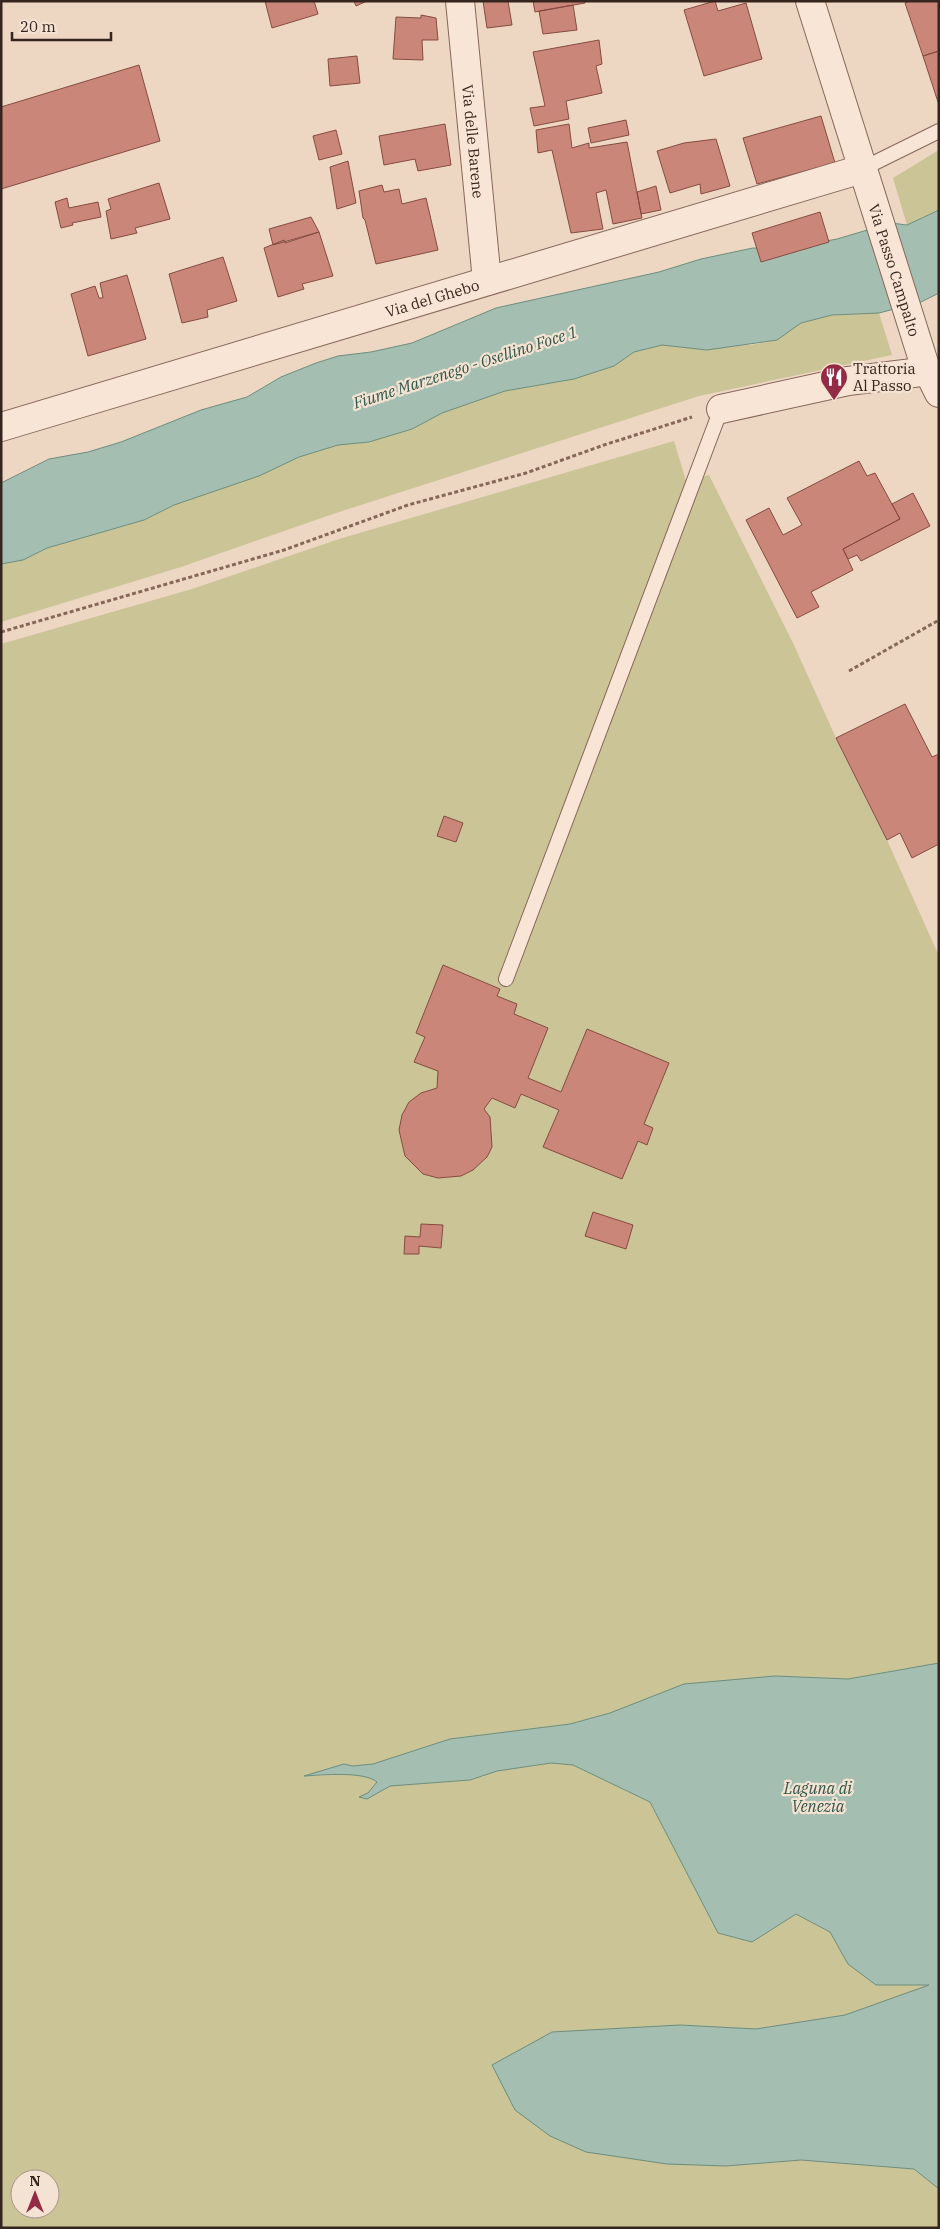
<svg xmlns="http://www.w3.org/2000/svg" width="940" height="2229" font-family="'IBM Plex Serif',serif">
	<style>
		.green { fill: #cac496; fill-rule: evenodd }
		.water { fill: #a4bfb1; stroke: #6c8d7d }
		.building { fill: #ca8779; stroke: #854b40 }
		.lines { fill: none; stroke-linecap: round; stroke-linejoin: round }
		.service-casing { stroke: #86675a; stroke-width: 16 }
		.minor-casing { stroke: #86675a; stroke-width: 30 }
		.path { stroke: #86675a; stroke-width: 3; stroke-dasharray: 4 2.5; stroke-linecap: butt }
		.service { stroke: #f8e5d5; stroke-width: 14 }
		.minor { stroke: #f8e5d5; stroke-width: 28 }
		.labels { text-anchor: middle; dominant-baseline: central; stroke-width: 4.5; stroke-linejoin: round; paint-order: stroke }
		.street-label { font-size: 15px; fill: #36241e; stroke: #f4e2d2 }
		.poi-label { font-size: 15px; fill: #36241e; stroke: #f4e2d2; text-anchor: start }
		.water-label { font-size: 16px; font-style: italic; fill: #2d5649; stroke: #f4e2d2 }
	</style>
	<rect width="100%" height="100%" fill="#edd6c2"/>
	<!-- green -->
	<path class="green" d="M939 150V210L907 225 893 178Z
		M879 313 892 355 699 396 333 514 181 567 1 622V564L23 560 47 548 144 520 174 505 259 476 299 457 338 445 369 442 412 429 442 413 505 391 574 379 614 366 634 352 662 345 707 350 719 346 751 345 777 340 800 323 832 315Z
		M674 441 686 481 709 475 793 643 836 738 887 840 939 956V1663L848 1679 775 1676 610 1713 570 1724 450 1739 373 1764 353 1766 344 1764 307 1776C326 1777 362 1770 377 1782L368 1793 375 1795 390 1786 470 1780 497 1771 551 1763 573 1765 650 1802 718 1933 752 1942 796 1914 830 1932 848 1964 931 1985 845 2015 756 2029 680 2025 726 2166 801 2160 914 2169 939 2189V2228H1V644L192 589 339 539ZM20 2179H50V2209H20Z"/>
	<!-- water -->
	<path class="water" d="M939 210V293L921 302 879 313 832 315 801 323 777 340 707 350 662 345 634 352 614 366 574 379 505 391 442 413 412 429 369 442 338 445 299 457 259 476 174 505 144 520 47 548 23 560 1 564V483L49 459 88 452 121 442 201 410 247 397 281 377 316 363 338 356 371 352 412 343 496 308 659 272 701 259 753 248 784 249 837 239 891 223 907 225Z
		M939 1663V2189L914 2169 801 2160 726 2166 667 2164 586 2152 550 2136 515 2110 492 2065 552 2032 680 2025 756 2029 845 2015 929 1985H876L848 1964 830 1932 796 1914 752 1942 718 1933 650 1802 573 1765 551 1763 497 1771 470 1780 390 1786 367 1799 359 1797 368 1793 377 1782C364 1771 323 1775 304 1776L344 1764 353 1766 373 1764 450 1739 570 1724 610 1713 684 1684 775 1676 848 1679Z"/>
	<!-- building -->
	<path class="building" d="M265 1H314L318 14 272 28Z
		M354 1H367L356 6Z
		M483 1H508L512 25 487 28Z
		M533 1H585V3L535 12Z
		M715 1 718 11 746 3 762 59 704 76 684 10Z
		M910 1H939V51L923 56 905 3Z
		M573 5 577 30 543 34 539 11Z
		M421 15 436 18 438 40H422L423 60 393 59 396 17 421 18Z
		M599 40 602 64 596 66 602 93 566 101 569 119 534 126 530 108 545 106 533 52Z
		M939 51V102H938L923 56Z
		M357 56 360 83 330 86 328 59Z
		M139 65 160 141 1 189V107Z
		M821 116 835 163 757 184 743 138Z
		M626 120 629 135 591 143 588 128Z
		M445 124 451 165 418 171 415 159 384 165 379 136Z
		M569 124 572 148 589 143V148L627 142 642 218 613 224 606 190 596 193 603 229 571 233 552 150 538 153 536 130Z
		M336 130 342 154 319 160 313 136Z
		M716 139 730 186 701 194 700 184 670 193 657 151 684 143Z
		M348 161 356 203 337 209 330 167Z
		M159 183 170 219 135 228 137 233 111 239 106 211 111 209 108 199Z
		M382 185 384 192 399 189 402 204 426 198 438 250 376 264 365 220 363 218 359 191Z
		M656 186 661 210 641 214 637 192Z
		M67 198 69 208 98 202 101 217 72 223 73 225 61 228 55 202Z
		M820 212 829 242 761 262 752 233Z
		M311 217 319 232 273 245 269 229Z
		M319 232 333 276 302 284 304 289 278 297 264 248 284 240 285 243Z
		M223 257 237 301 207 310 208 317 182 323 169 274Z
		M127 275 146 339 88 356 71 294 95 286 99 298H103L100 283Z
		M859 461 867 476 875 473 900 519 843 549 853 570 811 592 819 607 797 618 746 520 769 508 783 535 802 525 787 498Z
		M913 493 930 526 861 561 857 555 848 559 843 549 900 519 892 504Z
		M905 704 932 757 939 754V844L912 858 900 833 887 840 836 738Z
		M444 816 463 823 456 842 437 836Z
		M443 965 500 989 497 996 517 1004 514 1014 548 1028 528 1078 561 1092 587 1029 669 1063 644 1124 653 1128 647 1145 638 1141 622 1179 543 1147 559 1110 521 1094 515 1108 492 1098 484 1109 490 1117 492 1147 487 1157 473 1170 461 1176 438 1178 423 1174 405 1156 399 1130 402 1115 409 1102 421 1093 437 1088 438 1071 414 1062 425 1037 416 1033Z
		M593 1212 633 1225 626 1249 585 1236Z
		M421 1224 443 1225 441 1248 419 1246V1254H404L405 1236 420 1237Z"/>
	<g class="lines">
		<!-- service casing -->
		<g class="service-casing">
			<path id="service" d="M862 169 939 131
				M506 979 721 409"/>
		</g>
		<!-- minor casing -->
		<g class="minor-casing">
			<g id="minor">
				<path id="s1" d="M460 1 487 281"/>
				<path id="s2" d="M810 1 924 363 939 393"/>
				<path d="M721 409 848 381 929 371"/>
				<path id="s3" d="M1 427 862 169"/>
			</g>
		</g>
		<!-- path -->
		<path class="path" d="M1 632 284 550 408 505 526 473 604 445 692 417
			M849 671 939 620"/>
		<!-- service -->
		<use href="#service" class="service"/>
		<!-- minor -->
		<use href="#minor" class="minor"/>
	</g>
	<!-- icons -->
	<defs>
		<g id="restaurant-pin" transform="scale(1.4375)"><path d="M0 17L-7.5 6A9.5 9.5 0 1 1 7.5 6Z" fill="#932b45" stroke="#f4e2d2"/><path d="M-5-6h1v4h1v-4h1v4h1v-4h1v5L-1.5 .5V6h-2V.5L-5-1ZM5-6V6H3V1.5H1.5Q1.5-4 5-6Z" fill="#fff"/></g>
	</defs>
	<g fill-rule="evenodd">
		<use href="#restaurant-pin" x="834" y="377"/>
	</g>
	<g class="labels">
		<!-- street labels -->
		<g class="street-label">
			<text stroke="none"><textPath href="#s1" startOffset="141">Via delle Barene</textPath></text>
			<text stroke="none"><textPath href="#s2" startOffset="282">Via Passo Campalto</textPath></text>
			<text stroke="none"><textPath href="#s3" startOffset="450">Via del Ghebo</textPath></text>
		</g>
		<!-- poi labels -->
		<g class="poi-label">
			<text x="853" y="368">Trattoria<tspan x="853" dy="17">Al Passo</tspan></text>
		</g>
		<!-- water labels -->
		<g class="water-label">
			<text transform="translate(465 367) rotate(-18)">Fiume Marzenego - Osellino Foce 1</text>
			<text x="818" y="1788">Laguna di<tspan x="818" dy="18">Venezia</tspan></text>
		</g>
	</g>
	<!-- border -->
	<rect width="940" height="2229" fill="none" stroke="#36241e" stroke-width="5"/>
	<!-- north arrow -->
	<g transform="translate(35 2194)"><circle r="24" fill="#f4e2d2" stroke="#a8968a"/>
	<path d="M0-4L9 19L0 12L-9 19Z" fill="#932b45"/>
	<text y="-8" font-size="14" font-weight="bold" text-anchor="middle" fill="#36241e">N</text>
	</g>
	<!-- scale -->
	<path d="M12 32v8h99v-8" fill="none" stroke="#36241e" stroke-width="2.5"/>
	<text x="20" y="32" font-size="15" fill="#36241e" stroke="#f4e2d2" stroke-width="4" paint-order="stroke">20 m</text>
</svg>
